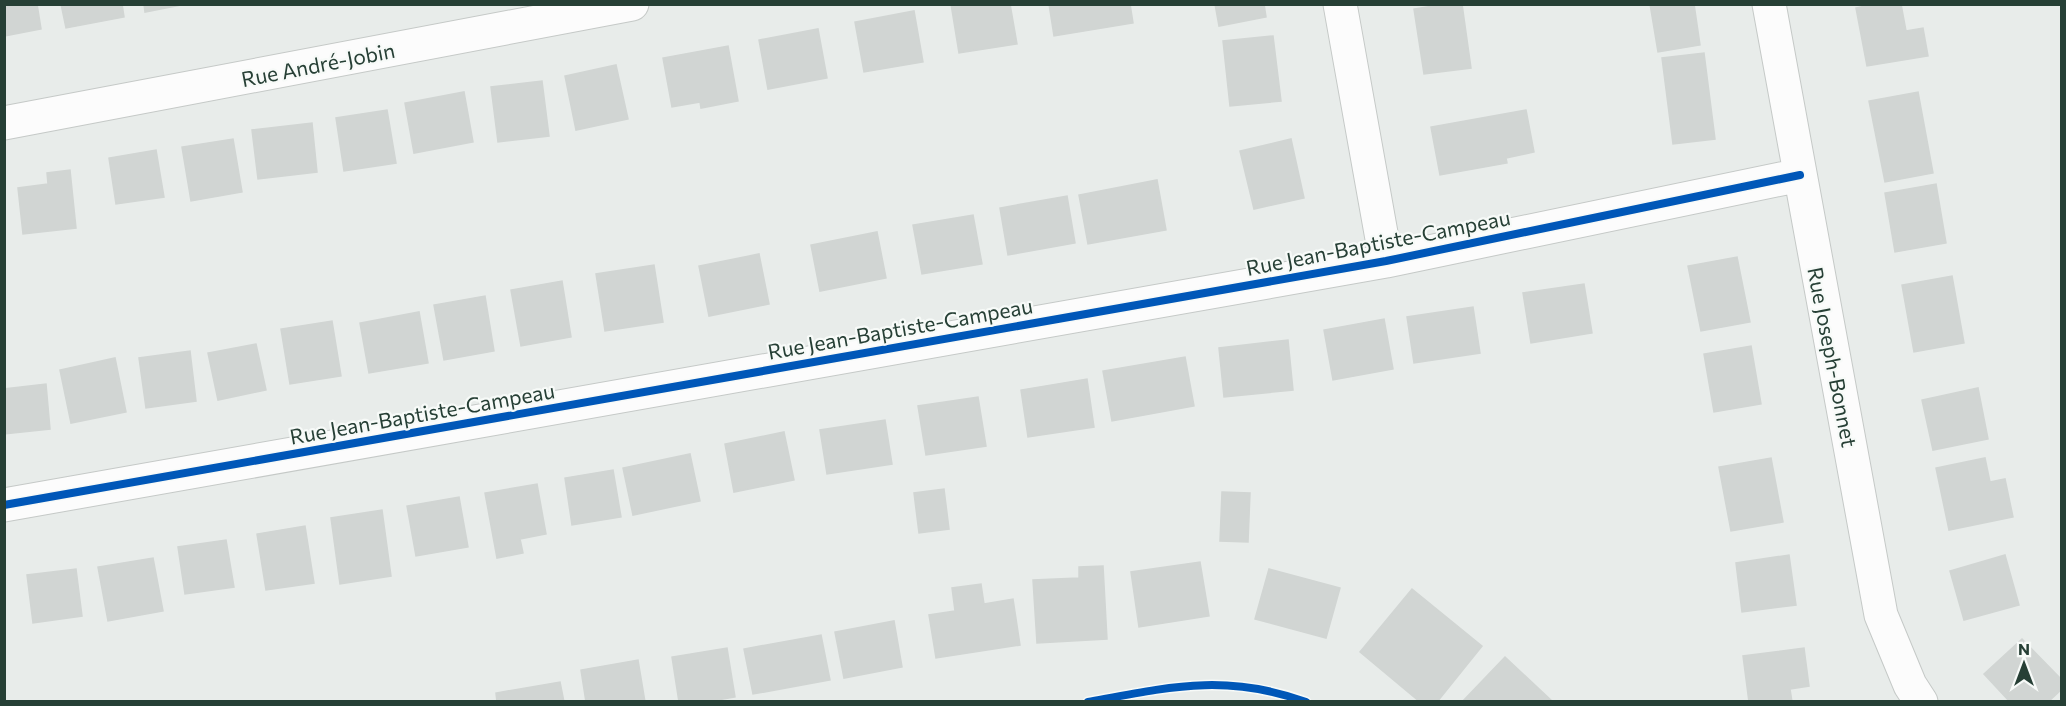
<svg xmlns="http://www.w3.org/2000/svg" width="2066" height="706" font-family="Commissioner,sans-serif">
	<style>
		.building { fill: #d1d5d3; stroke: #d1d5d3; stroke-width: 1.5 }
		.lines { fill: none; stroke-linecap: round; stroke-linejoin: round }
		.minor-casing { stroke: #c5c9c7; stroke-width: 35 }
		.minor { stroke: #fcfcfc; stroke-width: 33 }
		.cycleway-casing { stroke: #f7faf8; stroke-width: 11 }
		.cycleway { stroke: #0057b8; stroke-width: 8 }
		.labels { text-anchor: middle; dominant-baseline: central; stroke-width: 4.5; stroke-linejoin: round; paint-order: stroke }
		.street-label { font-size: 21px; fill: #263f35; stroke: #f7faf8 }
	</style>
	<rect width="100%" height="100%" fill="#e8ecea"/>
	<!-- building -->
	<path class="building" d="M4 4H37L41 29 4 36Z
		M61 4H122L124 17 66 28Z
		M144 4H186L145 12Z
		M951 4H1010L1017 44 959 53Z
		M1049 4H1130L1133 23 1054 36Z
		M1215 4H1264L1266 17 1219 26Z
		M1445 4H1462L1471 68 1424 74 1414 9Z
		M1650 4H1694L1700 45 1658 52Z
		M1874 4H1901L1906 31 1923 28 1928 56 1867 66 1856 8Z
		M914 11 923 62 864 72 855 22Z
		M818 29 827 78 768 89 759 40Z
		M1273 36 1281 101 1230 106 1223 41Z
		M728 46 738 101 701 108 700 102 672 107 663 58Z
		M1704 53 1715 139 1673 144 1662 58Z
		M616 65 628 119 576 130 565 76Z
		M542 81 549 136 498 142 491 87Z
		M464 92 473 142 414 153 405 103Z
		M1918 92 1933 173 1885 182 1869 101Z
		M387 110 396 163 344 171 336 118Z
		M1526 110 1534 152 1506 158 1507 163 1440 175 1431 127Z
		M312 123 317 172 258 179 252 130Z
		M233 139 242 192 191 201 182 147Z
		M1291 139 1304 198 1254 209 1240 151Z
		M156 150 164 197 116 204 109 158Z
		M70 170 76 228 23 234 18 188 48 184 47 173Z
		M1157 180 1166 230 1088 244 1079 195Z
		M1936 184 1946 243 1895 252 1885 193Z
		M1067 196 1075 243 1008 255 1000 208Z
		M973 215 982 264 922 274 913 225Z
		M877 232 886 278 820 291 811 245Z
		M759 254 769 304 709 316 699 266Z
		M1737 257 1750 322 1701 331 1688 266Z
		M654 265 663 322 605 331 596 274Z
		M1952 276 1964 343 1914 352 1902 285Z
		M562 281 571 337 521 346 511 290Z
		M1584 284 1592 333 1531 343 1523 293Z
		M485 296 494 351 444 360 434 305Z
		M1473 307 1480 353 1414 363 1407 317Z
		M419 312 428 363 369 373 360 323Z
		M1384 319 1393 369 1333 380 1324 330Z
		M332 321 341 376 290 384 281 329Z
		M1288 340 1293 390 1224 397 1219 348Z
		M256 344 266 390 218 400 208 353Z
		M1751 346 1761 404 1714 412 1704 354Z
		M190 351 196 401 146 408 139 358Z
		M1185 357 1194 406 1112 421 1103 371Z
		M115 358 126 412 71 423 60 370Z
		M1087 379 1094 427 1028 437 1021 390Z
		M46 384 50 429 4 434V389Z
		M1978 388 1988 439 1933 450 1922 400Z
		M978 397 986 446 926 455 918 406Z
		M885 420 892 464 827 474 820 430Z
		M784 432 794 480 734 492 725 444Z
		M690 454 700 501 633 515 623 468Z
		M1771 458 1783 522 1731 531 1719 467Z
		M1985 458 1990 482 2005 479 2013 517 1949 530 1936 468Z
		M613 470 621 517 572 525 565 478Z
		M537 484 546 534 520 539 523 553 497 558 485 493Z
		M944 489 949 529 919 533 914 493Z
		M1222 492 1250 493 1248 542 1220 541Z
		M459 497 468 547 416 556 407 506Z
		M382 510 391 576 340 584 331 518Z
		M305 526 314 583 266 590 257 534Z
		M226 540 234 587 185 594 178 547Z
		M1789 555 1796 605 1742 612 1736 563Z
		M2005 555 2019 605 1964 620 1950 571Z
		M153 558 163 611 108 621 98 567Z
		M1200 562 1209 616 1139 627 1131 572Z
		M1103 566 1107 639 1037 643 1033 580 1079 578V567Z
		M76 569 82 616 33 623 27 575Z
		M1269 569 1340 588 1326 638 1255 619Z
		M981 584 984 604 1013 599 1020 645 936 658 929 615 955 611 952 588Z
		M1412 589 1482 646 1437 702H1420L1360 652Z
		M894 621 902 667 844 678 835 632Z
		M821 635 830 680 753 694 744 649Z
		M2022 639 2062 680V689L2048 702H2010L1984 674Z
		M727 648 735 697 706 702H679L672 657Z
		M1804 648 1809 686 1790 689 1792 702H1749L1743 656Z
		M1505 657 1553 702H1462Z
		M638 660 645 702H586L581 670Z
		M560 682 564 702H497L496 693Z"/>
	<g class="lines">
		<!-- minor casing -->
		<g class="minor-casing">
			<path id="minor" d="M1340 4 1386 261
				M1769 4 1881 615 1910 685 1921 702
				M4 123 632 4
				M4 505 1386 261 1800 175"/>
		</g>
		<!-- minor -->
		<use href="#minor" class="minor"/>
		<!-- cycleway casing -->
		<g class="cycleway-casing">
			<path id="cycleway" d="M4 505 1386 261 1800 175
				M1088 702C1169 687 1226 673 1306 702"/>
		</g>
		<!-- cycleway -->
		<use href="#cycleway" class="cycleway"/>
	</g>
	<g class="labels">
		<!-- street labels -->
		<g class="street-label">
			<text transform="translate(318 64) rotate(-11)">Rue André-Jobin</text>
			<text transform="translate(1378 242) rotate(-11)">Rue Jean-Baptiste-Campeau</text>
			<text transform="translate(900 328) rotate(-10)">Rue Jean-Baptiste-Campeau</text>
			<text transform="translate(1833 357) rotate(79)">Rue Joseph-Bonnet</text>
			<text transform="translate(422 413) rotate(-10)">Rue Jean-Baptiste-Campeau</text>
		</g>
	</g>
	<!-- border -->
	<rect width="2066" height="706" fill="none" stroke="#263f35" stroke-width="12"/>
	<!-- north arrow -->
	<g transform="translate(2024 664)" stroke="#f7faf8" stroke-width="4.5" paint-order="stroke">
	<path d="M0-4.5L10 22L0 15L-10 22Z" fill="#263f35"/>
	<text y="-9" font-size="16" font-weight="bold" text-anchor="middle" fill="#263f35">N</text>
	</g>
</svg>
